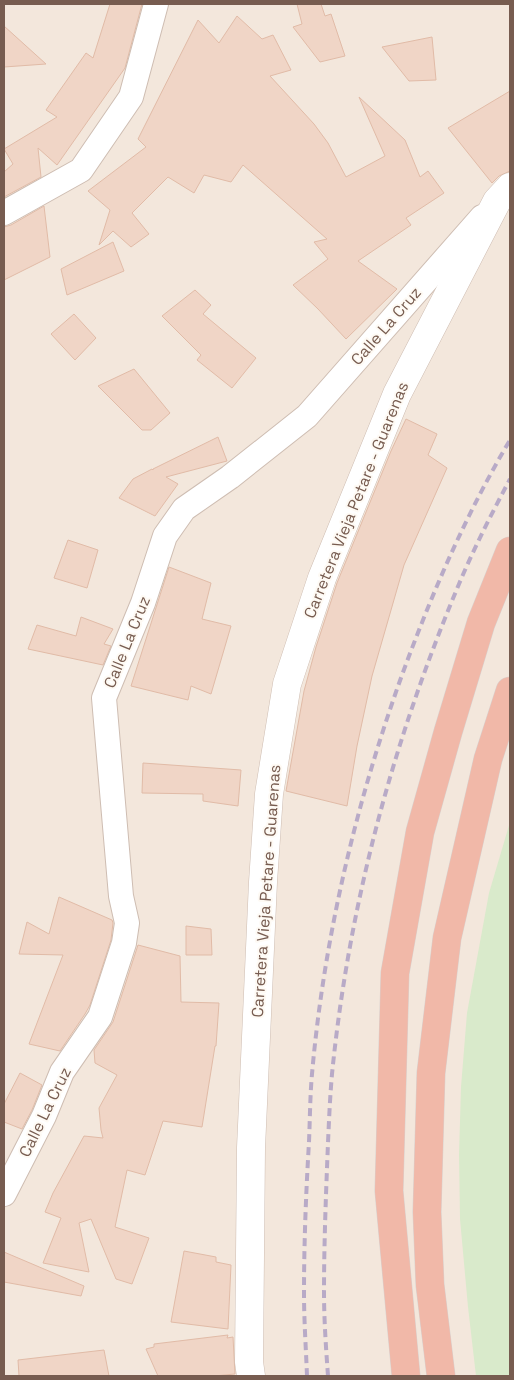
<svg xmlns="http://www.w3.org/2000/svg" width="514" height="1380" font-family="'Space Grotesk',sans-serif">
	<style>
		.residential { fill: #f3e7dc }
		.green { fill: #d9eacb }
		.building { fill: #f0d5c6; stroke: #e1bba7 }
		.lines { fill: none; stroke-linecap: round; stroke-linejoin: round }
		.minor-casing { stroke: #cebdb2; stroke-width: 26 }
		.tertiary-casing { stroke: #cebdb2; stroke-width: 29 }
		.motorway-casing { stroke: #d9d1ce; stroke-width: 29 }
		.minor { stroke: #fff; stroke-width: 24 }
		.tertiary { stroke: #fff; stroke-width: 28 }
		.motorway { stroke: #f1b8a8; stroke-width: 28 }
		.rail { stroke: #b8aac7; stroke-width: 4; stroke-dasharray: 8 5; stroke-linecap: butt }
		.labels { text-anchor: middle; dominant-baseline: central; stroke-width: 4; stroke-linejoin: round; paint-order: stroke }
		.street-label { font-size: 16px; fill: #775c50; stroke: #fefaf4 }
	</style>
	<rect width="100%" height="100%" fill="#fcf5ed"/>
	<!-- residential -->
	<path class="residential" d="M4 4H510V1376H4Z"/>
	<!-- green -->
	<path class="green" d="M510 822V1376H476L468 1307 460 1219 459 1155 461 1087 467 1013 489 893Z"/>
	<!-- building -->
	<path class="building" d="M110 4H142L125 68 57 165 38 148 41 177 4 197V172L13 164 4 149 57 117 46 110 86 53 93 58Z
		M297 4H321L325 16 331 14 345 56 320 62 293 27 302 24Z
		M237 16 262 39 273 35 291 70 270 76 314 124 328 143 346 177 385 156 359 97 405 140 420 177 428 171 444 193 406 218 411 225 358 261 397 289 346 339 318 309 293 285 328 259 314 242 327 239 243 165 231 182 204 175 194 193 168 177 132 213 149 234 131 247 113 231 99 245 110 210 88 191 146 147 138 139 198 20 219 43Z
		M4 26 46 64 4 67Z
		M432 37 436 80 409 81 382 47Z
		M510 91V171L499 176 492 183 448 128Z
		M44 206 50 257 4 280V227L11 225Z
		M113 242 124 271 67 295 61 269Z
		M195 290 211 305 203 314 256 358 232 388 197 360 201 355 162 316Z
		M74 314 96 338 75 360 51 334Z
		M134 369 170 413 151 430H142L98 386Z
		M406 419 437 434 428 455 447 468 404 565 372 676 357 746 347 806 286 791 304 691 316 647 337 583 391 451Z
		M218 437 227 461 166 477 178 484 155 516 119 498 133 479 152 469 153 470V469Z
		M68 540 98 550 87 588 54 578Z
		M169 567 211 583 202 619 231 626 211 694 191 686 188 700 131 686Z
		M81 617 113 629 104 644 111 646 103 665 28 649 37 625 76 636Z
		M143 763 241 770 238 806 203 801V794L142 793Z
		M59 897 112 920 113 923 111 940 90 1005 85 1014 60 1051 29 1044 63 955 19 954 27 922 49 934Z
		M186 926 211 929 212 955H186Z
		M138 945 180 956 181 1002 219 1003 216 1046H215L202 1127 163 1121 145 1175 127 1170 115 1227 149 1238 132 1284 116 1279 91 1219 79 1223 89 1272 43 1263 61 1218 45 1212 53 1193 84 1136 103 1138 101 1130 99 1108 117 1075 95 1063 94 1050 113 1022Z
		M20 1073 42 1085 32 1110 22 1129 4 1122V1104Z
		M184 1251 216 1257V1262L231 1265 228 1329 171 1322Z
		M4 1252 84 1286 81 1296 4 1282Z
		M228 1335 227 1338 233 1337 235 1374 214 1376H158L146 1349 154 1347V1344Z
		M104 1350 109 1376H19L18 1360Z"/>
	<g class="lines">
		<!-- minor casing -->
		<g class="minor-casing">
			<path id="minor" d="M4 213 81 170 131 97 156 4
				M4 1194 44 1116 62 1072 100 1017 124 943 127 923 121 896 104 698 143 603 165 536 184 509 230 477 307 416 482 217"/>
		</g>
		<!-- tertiary casing -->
		<g class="tertiary-casing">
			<path id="tertiary" d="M251 1376 249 1362 251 1148 263 882 269 794 287 684 322 578 397 394 497 201 510 187"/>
		</g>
		<!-- motorway casing -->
		<g class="motorway-casing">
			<path id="motorway" d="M406 1376 389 1191 395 973 420 832 448 732 481 623 510 551
				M441 1376 430 1285 427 1212 431 1073 447 938 488 759 510 691"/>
		</g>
		<!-- minor -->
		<use href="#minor" class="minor"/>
		<!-- tertiary -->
		<use href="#tertiary" class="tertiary"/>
		<!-- motorway -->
		<use href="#motorway" class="motorway"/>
		<!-- rail -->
		<path class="rail" d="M307 1376C306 1349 304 1321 304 1293 304 1243 306 1192 309 1142 310 1119 310 1096 312 1074 324 938 356 803 402 675 432 593 466 514 510 440
			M328 1376C326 1348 324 1320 324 1292 324 1243 326 1193 328 1143 329 1120 330 1097 332 1074 349 904 393 741 459 584 474 548 492 513 510 479"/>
	</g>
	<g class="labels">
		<!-- street labels -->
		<g class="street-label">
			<text transform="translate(386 326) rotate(-49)">Calle La Cruz</text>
			<text transform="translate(356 500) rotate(-68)">Carretera Vieja Petare - Guarenas</text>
			<text transform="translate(127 642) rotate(-68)">Calle La Cruz</text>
			<text transform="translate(266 891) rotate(-86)">Carretera Vieja Petare - Guarenas</text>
			<text transform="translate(45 1112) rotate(-64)">Calle La Cruz</text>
		</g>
	</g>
	<!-- border -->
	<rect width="514" height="1380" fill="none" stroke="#775c50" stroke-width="10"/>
</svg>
